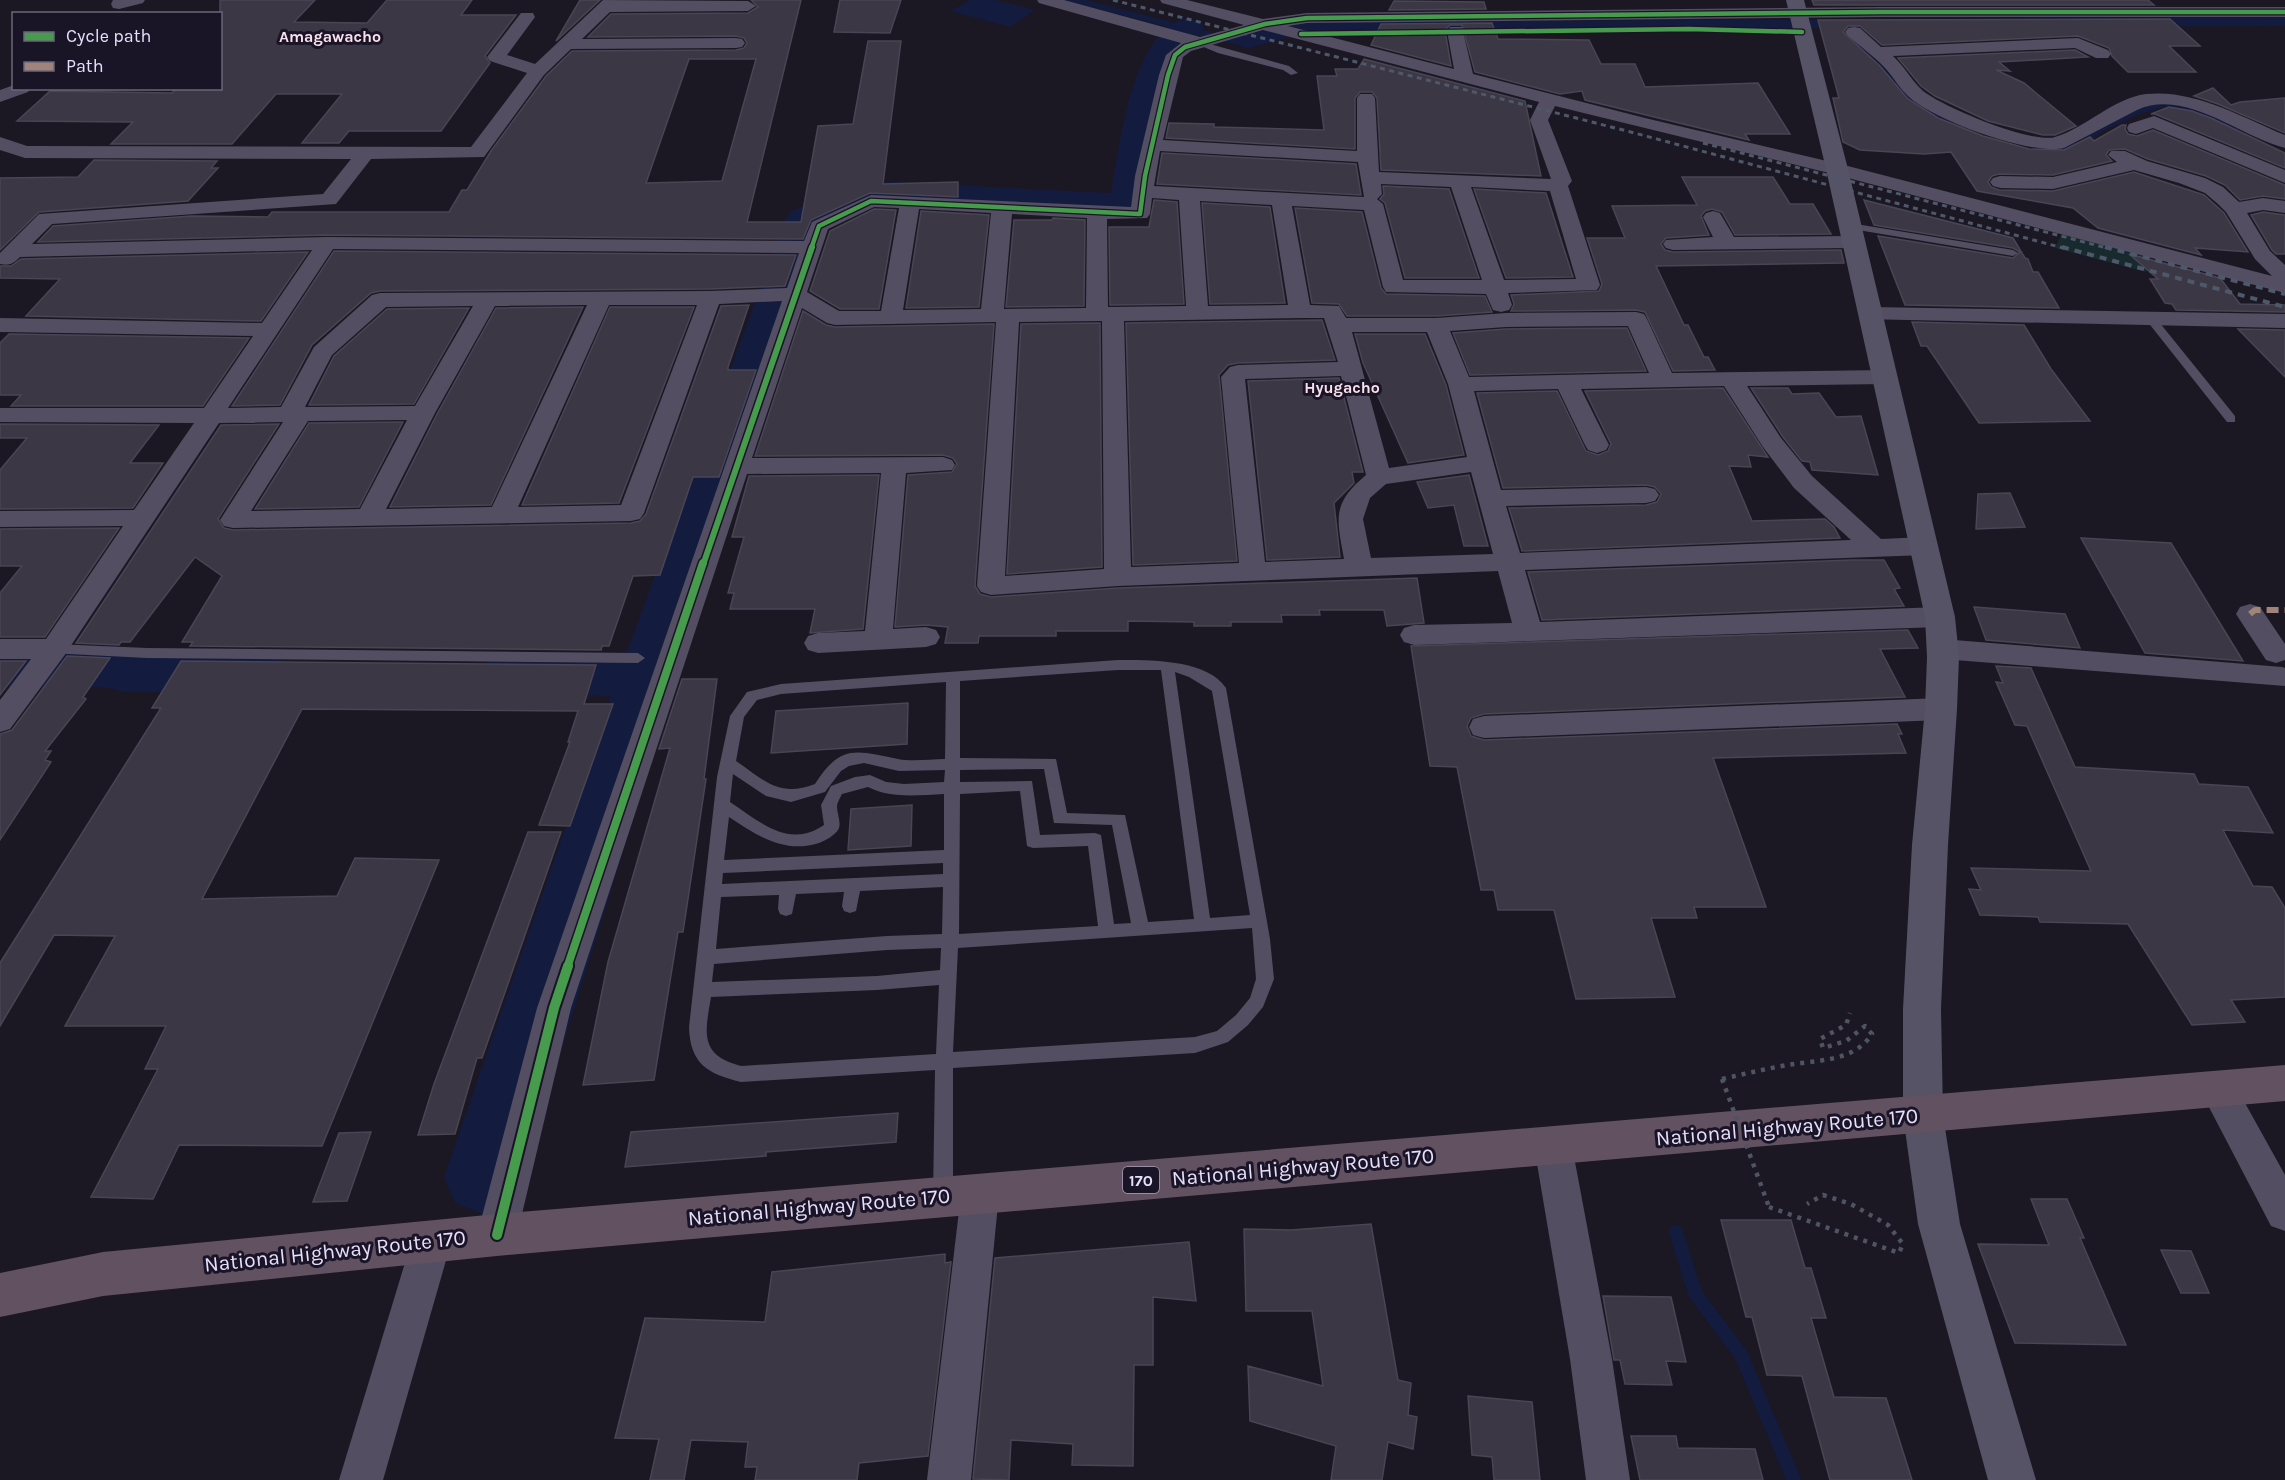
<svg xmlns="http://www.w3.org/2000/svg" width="2285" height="1480" font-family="Karla,sans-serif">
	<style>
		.green { fill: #182a2e }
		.water { fill: #131b3e }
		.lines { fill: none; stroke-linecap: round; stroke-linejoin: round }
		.stream-far1 { stroke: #131b3e; stroke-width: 7 }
		.stream { stroke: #131b3e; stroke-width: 14 }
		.river { fill: #131b3e; fill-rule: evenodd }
		.building { fill: #3b3744; stroke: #4a4554; stroke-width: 1.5; fill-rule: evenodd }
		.path { stroke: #4e5462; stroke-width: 4.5; stroke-dasharray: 4 6; stroke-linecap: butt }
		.lane { fill: #534e62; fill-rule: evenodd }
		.street { fill: #534e62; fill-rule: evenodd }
		.secondary { fill: #575367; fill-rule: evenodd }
		.highway { fill: #615161; fill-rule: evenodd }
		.rail-far1 { stroke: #4d596a; stroke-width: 3; stroke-dasharray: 5 4.5; stroke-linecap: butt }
		.rail { stroke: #4d596a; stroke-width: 4; stroke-dasharray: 7 6; stroke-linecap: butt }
		.path-bridge { stroke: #4e5462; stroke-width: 4.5; stroke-dasharray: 4 6; stroke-linecap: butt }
		.quiet { stroke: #a18479; stroke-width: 6; stroke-dasharray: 12 6; stroke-linecap: butt }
		.cycleway-far3-casing { stroke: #1a1427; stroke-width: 7 }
		.cycleway-far2-casing { stroke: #1a1427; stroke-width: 9 }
		.cycleway-far1-casing { stroke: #1a1427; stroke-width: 11 }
		.cycleway-casing { stroke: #1a1427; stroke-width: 14 }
		.cycleway-far3 { stroke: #469c4c; stroke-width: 4.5 }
		.cycleway-far2 { stroke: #469c4c; stroke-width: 6 }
		.cycleway-far1 { stroke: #469c4c; stroke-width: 8 }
		.cycleway { stroke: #469c4c; stroke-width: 10 }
		.labels { text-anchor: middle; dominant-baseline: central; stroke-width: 6; stroke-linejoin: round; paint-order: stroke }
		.far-neighbourhood-label { font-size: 16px; font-weight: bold; fill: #fbe0ec; stroke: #1a1427 }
		.shield { fill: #1a1427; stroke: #a9a1bb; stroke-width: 1.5 }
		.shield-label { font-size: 16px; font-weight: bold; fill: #e6defa }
		.near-street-label { font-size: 21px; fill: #e6defa; stroke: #1a1427 }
	</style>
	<rect width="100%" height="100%" fill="#1b1823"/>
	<!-- green -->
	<path class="green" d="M2064 229 2152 252 2146 272 2055 248Z"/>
	<!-- water -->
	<path class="water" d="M970 0H995L1035 10 1010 27 951 11Z
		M1063 0H1087L1233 38 1281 27 1314 22 2285 17V26L1368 30 1307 32 1249 48Z"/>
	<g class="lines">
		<!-- stream-far1 -->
		<path class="stream-far1" d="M1857 43 1886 68 1900 88 1929 112 1969 128
			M2036 147 2052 149 2082 145 2097 130 2135 112 2161 104 2188 107 2236 127"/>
		<!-- stream -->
		<path class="stream" d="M1676 1232 1695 1293 1741 1355 1794 1480"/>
		<!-- river -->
		<path class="river" d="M1187 18 1199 21 1204 28C1198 37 1188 43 1183 52 1161 95 1157 157 1151 204L1142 215 1127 218 879 206 825 227 678 675 522 1177 511 1203 483 1214 455 1203 444 1177 611 696 510 695 489 689 480 674 489 659 510 653 626 654 785 220 791 211 874 181 1111 193C1120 144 1131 31 1187 18Z
			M0 644 116 646 129 650 259 651 280 657 288 672 280 687 259 693 124 692 110 688 0 686Z"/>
	</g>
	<!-- building -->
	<path class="building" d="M220 0H315L294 22 367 23 387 0H472L461 15H516L485 56 490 63 441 131H349L339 143H302L342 94H276L232 144H111L133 122 17 121 50 91 172 93 176 88H220Z
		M580 0H600L556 41Z
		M751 0H801L747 222H801L818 126 853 124 868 41H901L883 184 958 182V197L870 193 811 220 803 239 327 235 38 242 53 226 192 216 268 217 272 212H449L462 190H467L491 151 546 76 572 51 736 50 744 48 747 43 744 38 736 36 588 37 611 14 748 13 758 7ZM689 59H756L722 181 646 183Z
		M840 0H901L890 33 834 32Z
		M1812 0H2148L2154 5H1814Z
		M1394 1 1484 2 1486 9 1389 10Z
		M2170 19 2200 46H2169L2196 72H2128L2112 56 2109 48 2078 36 1882 45 1860 26H1848L1843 32 1880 66 1908 99 1938 118 1983 136 2029 149 2064 150 2090 137 2094 141 2122 125H2126L2125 129 2128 134 2137 136 2153 130 2285 185V199L2263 196 2240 200 2225 185 2206 176 2148 159 2125 149 2109 150 2106 155 2112 161 2053 175 1999 174 1992 176 1988 182 1991 187 1999 190 2053 191 2134 172 2204 195 2224 213 2248 252 2195 248 2201 255 2098 228 2073 208 1977 191 1951 152 1924 154 1860 150 1843 142 1833 98H1839L1818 20Z
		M1492 23 1498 39 1589 40 1601 64H1635L1645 87 1758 83 1790 134H1745L1749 140 1585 100 1582 91 1560 94 1475 72 1462 25H1450L1445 30 1451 66 1371 45 1381 24Z
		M2075 50 2088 57 1999 62 2010 71 1996 70 2024 83 2076 126 2055 135H2043L1988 121 1935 96 1921 86 1898 58Z
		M1364 59 1525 101 1541 176 1381 170 1377 98 1372 92H1360L1355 98V149L1166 138 1169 123 1214 124V127L1324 130 1317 76H1337L1335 69H1358Z
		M2213 88 2231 105 2240 102 2285 98V133L2218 104 2194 96Z
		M2169 107 2192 111 2211 118 2285 153V168L2155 114H2151Z
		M1162 153 1356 164 1361 195 1157 184Z
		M94 160 217 161 211 168H218L188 201 39 212 0 250V178L78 177Z
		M1682 177H1773L1790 204H1813L1831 234 1735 235 1722 212 1712 209 1705 211 1701 216 1709 235 1666 238 1661 244 1665 250 1673 252 1841 250 1844 263 1656 266 1684 325H1688L1704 357H1708L1715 370 1673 371 1645 312 1636 310 1511 311 1514 304 1511 295 1599 291 1602 284 1587 238H1625L1612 206 1697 205Z
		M1383 186 1449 189 1479 278H1405L1385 203 1380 199 1384 194Z
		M1474 189 1546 193 1573 277 1506 278Z
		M1154 200 1177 202 1184 304 1110 305 1109 227H1149Z
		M1864 200 2013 238 2025 258 2028 259 2033 272H2038L2059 308 1905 305 1878 236 2013 258 2020 252 2013 248 1874 225Z
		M1202 203 1270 207 1285 303 1210 304Z
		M1295 208 1362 212 1381 288 1386 294 1485 296 1492 312 1436 316H1347L1339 304 1312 303Z
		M874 209 896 210 879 309H840L810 291 830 231Z
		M921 211 989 215 979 307 906 308Z
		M2263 212 2285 215V254H2276L2272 250 2251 215Z
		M1053 218 1085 220 1084 306 1006 307 1014 220H1052Z
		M334 251 796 255 785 286 710 289 380 291 371 293 312 345 280 405 232 406Z
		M308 252 261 321 26 316 60 279 0 278V266H11L21 259Z
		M2129 254 2220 278 2240 304 2285 305V312L2176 310 2172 304 2165 303 2150 279H2158Z
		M749 305 728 367V370H756L719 477H693L660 575 633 576 609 646H602L601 650 190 646 193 642H182L222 576 195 557 130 642H121L119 645 76 643 221 425 279 424 218 519 224 528 233 530 631 523 640 521 646 514 721 306Z
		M583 307 491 505 390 507 437 414 496 308Z
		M610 307H694L619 503 522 505Z
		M469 308 414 404 309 405 334 356 387 309Z
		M803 311 826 325 835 327 994 324 975 586 980 594 991 597 1118 588 1417 578 1424 623 1387 626 1384 610H1319L1320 615H1281L1282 622H1231V626H1194V622L1128 621V631H1056V636H979L978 643H945L948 627 926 625 895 627 908 475 952 472 957 464 953 458 943 455 755 456Z
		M1322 320 1335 360 1238 363 1228 365 1219 375 1237 561 1133 565 1126 323Z
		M1912 322 2024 325 2051 369 2090 421 1979 423 1927 346H1921Z
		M1100 323 1102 567 1007 574 1021 324Z
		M1627 328 1646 371 1470 375 1453 333 1506 329Z
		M2238 329 2285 330V377Z
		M9 334 249 338 203 406H11L21 395H0V343Z
		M1355 334H1425L1446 385 1464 455 1408 463 1363 363Z
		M1339 378 1363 472H1352L1354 483 1334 503 1340 557 1267 560 1248 381Z
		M1723 388 1768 457 1748 455 1751 467 1729 466 1752 521 1825 519 1834 527 1840 538 1522 551 1509 508 1646 505 1657 502 1661 494 1655 487 1646 485 1503 488 1477 393 1557 391 1586 451 1598 455 1608 451 1611 444 1585 391Z
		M1751 388H1788L1792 394 1819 393 1836 417 1861 416 1878 475 1812 470 1810 462 1802 461 1783 437Z
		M403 422 359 507 255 509 309 423Z
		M0 424 159 425 130 463H163L133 508 0 509V470L27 438H0Z
		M879 475 863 629 810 633 815 609H730L734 593H728L744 537H732L749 476Z
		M1469 475 1488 546H1464L1454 505 1428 508 1417 482Z
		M2010 493 2025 527 1976 529 1978 494Z
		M119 528 45 637H0V593L22 566H0V529Z
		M2081 538 2171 543 2243 661 2145 653Z
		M1852 560H1884L1900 588 1894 589 1904 606 1542 620 1528 572Z
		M1974 607 2065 614 2080 648 1986 640Z
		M1908 630 1918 648 1880 649 1905 697 1484 714 1471 718 1467 726 1471 736 1484 740 1897 724 1902 734H1898L1906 753 1713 758 1766 907H1694L1697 918H1651L1675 997 1576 999 1554 910H1498L1494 890H1481L1457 767 1430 766 1411 646Z
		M67 656 110 658 83 697 86 699 45 751H51L45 760 51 762 0 840V734L12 730Z
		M0 661H26L0 695Z
		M181 661 596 665 584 704H613L570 826 539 825 570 742H568L578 711 302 709 202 899 337 896 355 858 439 860 322 1146 179 1145 153 1199 91 1197 158 1069H145L166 1026H65L115 936 54 935 0 1026V963L161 708H152Z
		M1996 666 2031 668 2075 767 2194 774 2199 784 2248 787 2273 833 2223 830 2253 886 2272 887 2285 908V997L2231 1000 2245 1022 2192 1025 2128 924 2040 922 2038 917 1980 915 1969 889 1981 890 1971 868 2091 871 2027 726 2015 725 1996 682 2003 683Z
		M682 679H717L704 779H706L683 932H678L654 1080 583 1085 608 962 670 748 659 749Z
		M908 703 907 744 771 753 776 711Z
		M912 805 911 846 848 850 851 809Z
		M528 832H561L482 1058H477L455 1134 418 1135 434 1084Z
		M898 1113 896 1142 766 1152V1156L625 1167 631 1132Z
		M371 1132 347 1201 313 1202 339 1133Z
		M2031 1199H2067L2084 1238H2080L2126 1345 2015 1343 1978 1244 2049 1245Z
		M1721 1220H1791L1805 1268H1811L1826 1318H1811L1834 1397 1886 1398 1912 1480H1830L1802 1376 1767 1375 1752 1317H1746Z
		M1371 1224 1398 1380 1411 1383 1408 1415 1417 1417 1413 1449 1388 1442 1382 1480H1331L1336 1446 1250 1421 1248 1366 1323 1386 1312 1311H1246L1244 1229 1291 1230Z
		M1189 1242 1196 1301 1153 1297V1365H1134L1133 1466 1072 1465 1073 1444 1011 1440 1009 1480 973 1479 995 1258Z
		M2161 1250 2191 1251 2209 1293H2181Z
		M945 1254V1263L951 1262 928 1456 859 1463 857 1480H755L757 1467H745L748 1442 691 1440 684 1480H650L659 1439 615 1438 645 1318 765 1322 772 1272Z
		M1603 1296 1671 1297 1686 1362 1666 1361 1672 1385 1625 1384 1620 1360H1614Z
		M1468 1396 1532 1402 1540 1480H1494L1492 1457 1472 1455Z
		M1631 1436H1676L1678 1448 1755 1449 1763 1480H1640Z"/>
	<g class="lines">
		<!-- path -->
		<path class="path" d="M1722 1079C1744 1074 1765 1069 1787 1065 1817 1060 1854 1062 1872 1034L1865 1026 1846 1041 1823 1048 1820 1039 1846 1025 1850 1013
			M1769 1207 1899 1253 1903 1244 1888 1225 1851 1204 1823 1195 1807 1204"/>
		<!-- lane -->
		<path class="lane" d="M1199 41 1289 66 1298 73 1291 75 1283 70 1218 53 1199 45Z
			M1850 223 2013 250 2018 253 2013 256 1846 228V224Z
			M2151 316 2155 317 2235 416V422H2227L2147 321V317Z
			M54 644 147 648 638 653 645 658 638 663 147 658 49 653 47 649Z
			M1118 660C1149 660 1207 659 1226 688L1270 939 1274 979 1263 1007 1248 1025 1228 1042 1195 1053 953 1068V1196L950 1202 943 1205 936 1202 933 1196 935 1070 741 1082C708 1074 690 1064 689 1027L717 777 730 716 747 692 781 684ZM1118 670H1161L1194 919 1148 922 1125 815 1067 813 1056 759 960 758V681ZM1175 672 1189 677 1212 691 1250 915 1210 918ZM946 682 945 759C930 759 913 762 898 759 857 751 841 743 815 784 779 798 764 780 736 761L744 717 757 700 781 694ZM864 763 899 771 945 770 944 782 904 784 886 782 870 775 855 777 831 786 821 805 824 825C789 849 760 822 730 802L733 774 766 796 791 802 825 792 841 771 849 766ZM1044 769 1054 823 1112 825 1131 923 1114 924 1101 835 1095 833 1040 835 1032 781 960 782V770ZM868 787C892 799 918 795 944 794V850L724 860 729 817C757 836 785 854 819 843 825 841 835 835 838 830 842 824 837 814 837 807 837 803 840 798 842 794ZM1020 791 1027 846 1033 848 1088 846 1098 926 959 934 960 794ZM943 863V874L722 884 723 873ZM943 887 942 934 887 936 716 949 721 897 779 895 778 909 780 914 786 916 792 914 796 894 844 892 842 906 844 911 850 913 856 911 860 891ZM1252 928 1256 979 1250 998 1236 1015 1217 1031 1195 1037 953 1052 958 948ZM941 948 940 970 877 976 712 982 714 964 887 950ZM939 985 936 1054 741 1066C699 1055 705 1033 711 997L877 990Z"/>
		<!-- street -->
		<path class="street" d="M113 0H145L143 3 119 9 113 8 111 4Z
			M603 0 748 1 756 6 748 11 610 12 582 39 736 38 742 39 745 43 742 47 736 48 571 49 544 75 484 157 371 159 336 204 52 224 32 244 327 237 804 241 812 222 871 195 1131 207 1135 176 1159 75 1166 55 1181 43 1039 3 1037 0H1064L1200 37 1244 25 1162 3 1160 0H1187L1263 19 1307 13 1880 7H2285V17H1880L1307 23 1288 26 1454 69 1447 31 1450 27H1462L1473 74 1645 118 1844 165 2272 276 2255 259 2226 212 2218 204 2205 193 2179 183 2134 170 2053 189 2000 188 1993 186 1990 182 1993 178 2000 176 2053 177 2117 162 2108 155 2111 151H2125L2147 161 2205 178 2223 187 2239 202 2263 198 2285 201V213L2263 210 2247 213 2270 251 2285 265V293L1833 174 1555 106 1548 120 1572 181 1568 186 1600 285 1597 290 1508 293 1512 305 1509 310 1501 312 1493 310 1486 294 1386 292 1383 287 1364 210 1292 206 1310 305 1339 306 1346 318H1436L1506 313 1636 312 1644 314 1647 319 1672 373 1885 370 1893 372 1897 377 1893 382 1885 384 1747 386 1781 438 1812 476 1881 539 1925 537 1934 540 1938 546 1934 552 1925 555 1525 570 1540 622 1940 607 1950 610 1954 617 1950 624 1940 627 1414 645 1404 642 1400 635 1404 628 1414 625 1512 623 1498 571 1118 586 991 595 981 592 977 586 996 322 835 325 827 323 802 308 752 458 943 457 952 460 955 465 952 470 906 473 893 629 926 627 936 630 940 637 936 644 926 647 818 653 808 650 804 643 808 636 818 633 865 631 881 473 747 474 571 1008 517 1235 511 1248 497 1254 483 1248 477 1235 537 1008 782 301 719 304 644 513 640 519 631 521 233 528 224 526 220 520 283 422 219 423 64 656 10 729 0 732V700L31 659H0V639H46L123 526 0 527V511L134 510 194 423 0 422V408H204L253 336 0 332V318L262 323 312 250 20 257C13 264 9 266 0 264V253L39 214 323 194 351 159 25 158 0 150V137L27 146 471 147 527 73 490 61 487 57 521 13H533L535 17 507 55 535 64ZM1263 30 1539 102 1530 120 1551 179 1379 172 1375 98 1372 94H1360L1357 98V151L1163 140 1183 57 1191 51ZM1160 151 1358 162 1364 197 1154 186ZM1381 184 1451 187 1482 280H1403L1383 204 1377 199 1382 194ZM1471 187 1550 191 1576 279 1504 280ZM1152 198 1179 200 1186 306 1108 307 1107 219 1147 218 1150 214ZM1200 201 1272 205 1288 305 1208 306ZM874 207 899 208 881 311H839L807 292 828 229ZM919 209 991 213 981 309 903 310ZM1012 214 1087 218 1086 308 1004 309ZM333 249 799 253 787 288 710 291 380 293 372 295 314 347 281 407 228 408ZM587 305 492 507 386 509 435 413 495 306ZM609 305H697L621 505 518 507ZM473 306 415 406 305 407 332 355 386 307ZM1302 318H1324L1338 362 1238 365 1230 367 1221 377 1239 563 1131 567 1124 321ZM1102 321 1104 569 1005 576 1019 322ZM1628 326 1649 373 1469 377 1450 331 1506 327ZM1352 332H1427L1448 384 1467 457 1389 468ZM1341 376 1366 475C1331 504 1337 519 1344 559L1265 562 1245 379ZM1724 386 1763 447 1794 488 1851 540 1520 553 1506 506 1646 503 1655 501 1659 495 1655 489 1646 487 1501 490 1474 391 1558 389 1585 445 1588 450 1597 453 1606 450 1609 445 1581 389ZM407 420 360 509 251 511 308 421ZM1471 472 1493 554 1371 558 1363 519 1370 498 1386 484Z
			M1854 27 1860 28 1881 47 2078 38 2108 50 2111 54 2108 58H2096L2075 48 1893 56C1904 66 1912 81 1923 91 1943 107 2031 144 2055 137 2086 128 2113 98 2146 94 2195 89 2241 117 2285 135V148C2238 136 2186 88 2137 110L2064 148C2031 156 1934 120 1909 97 1900 89 1894 78 1886 69 1875 57 1861 47 1848 36L1845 32 1848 28Z
			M14 85V88H31L28 92 0 102V90Z
			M2154 116 2285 170V183L2153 128 2136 134 2129 132 2127 128 2129 124Z
			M1713 211 1720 213 1734 237 1853 236 1860 238 1863 242 1860 246 1853 248 1673 250 1666 248 1663 244 1666 240 1713 237 1703 217 1706 213Z
			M1870 307 2285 314V328L1862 319 1859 314 1862 309Z
			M2250 604 2260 607 2285 644V660L2276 663 2266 660 2236 614 2240 607Z
			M1942 639 2282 667 2285 668V686L1942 659 1932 656 1928 649 1932 642Z
			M1941 698 1951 701 1956 709 1951 717 1941 720 1484 738 1473 735 1469 727 1473 719 1484 716Z
			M2217 1072 2230 1076 2285 1175V1231L2271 1226 2199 1088 2204 1076Z
			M1553 1129 1566 1134 1572 1146 1612 1359 1630 1480H1586L1570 1359 1534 1146 1540 1134Z
			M980 1176 994 1181 999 1194 971 1480H927L961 1194 966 1181Z
			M431 1224 445 1230 451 1243 383 1480H339L411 1243 417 1230Z"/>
		<!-- secondary -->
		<path class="secondary" d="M1786 0H1804L1848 169 1955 617 1959 657 1957 709 1948 845 1941 1009 1943 1115 1960 1224 2036 1480H1988L1918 1224 1903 1115V1009L1912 845 1925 709 1927 657 1925 617 1826 169Z"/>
		<!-- highway -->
		<path class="highway" d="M2285 1065V1101L497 1256 103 1296 0 1317V1273L103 1252 497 1214Z"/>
		<!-- rail-far1 -->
		<path class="rail-far1" d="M1113 0 1627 131 2067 249
			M1703 143 2111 249"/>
		<!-- rail -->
		<path class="rail" d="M2062 247 2285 307
			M2105 247 2285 294"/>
		<!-- path-bridge -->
		<path class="path-bridge" d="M1722 1079 1769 1207"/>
		<!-- quiet -->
		<path class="quiet" d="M2250 614 2255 610H2285"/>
		<!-- cycleway-far3 casing -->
		<g class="cycleway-far3-casing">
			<path id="cycleway-far3" d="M1301 34 1689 29 1802 32
				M811 249 819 226 871 201 1140 214 1145 176 1168 75 1175 55 1185 47 1265 24 1307 18 1880 12H2285"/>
		</g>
		<!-- cycleway-far2 casing -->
		<g class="cycleway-far2-casing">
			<path id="cycleway-far2" d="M703 565 812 247"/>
		</g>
		<!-- cycleway-far1 casing -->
		<g class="cycleway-far1-casing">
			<path id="cycleway-far1" d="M567 968 703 563"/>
		</g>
		<!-- cycleway casing -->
		<g class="cycleway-casing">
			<path id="cycleway" d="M497 1235 554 1008 568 966"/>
		</g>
		<!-- cycleway-far3 -->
		<use href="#cycleway-far3" class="cycleway-far3"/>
		<!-- cycleway-far2 -->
		<use href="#cycleway-far2" class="cycleway-far2"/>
		<!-- cycleway-far1 -->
		<use href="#cycleway-far1" class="cycleway-far1"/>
		<!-- cycleway -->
		<use href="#cycleway" class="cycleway"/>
	</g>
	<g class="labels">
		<!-- far-neighbourhood labels -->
		<g class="far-neighbourhood-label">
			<text x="330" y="36">Amagawacho</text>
			<text x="1342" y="387">Hyugacho</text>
		</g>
		<!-- shield labels -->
		<rect class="shield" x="1123" y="1167" width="36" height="26" rx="4.5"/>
		<g class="shield-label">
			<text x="1141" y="1180">170</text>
		</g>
		<!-- near-street labels -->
		<g class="near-street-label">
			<text transform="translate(1787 1127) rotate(-5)">National Highway Route 170</text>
			<text transform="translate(1303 1167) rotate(-5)">National Highway Route 170</text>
			<text transform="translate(819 1207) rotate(-5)">National Highway Route 170</text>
			<text transform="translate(335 1251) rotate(-6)">National Highway Route 170</text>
		</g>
	</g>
	<!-- legend -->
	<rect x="12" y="12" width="210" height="78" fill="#1a1427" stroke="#6c657b" stroke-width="1.5"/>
	<rect x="24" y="32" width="30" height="9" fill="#469c4c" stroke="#6c657b" stroke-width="1.5"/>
	<text x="66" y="42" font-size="18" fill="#e6defa">Cycle path</text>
	<rect x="24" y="62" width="30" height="9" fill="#a18479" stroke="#6c657b" stroke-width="1.5"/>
	<text x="66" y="72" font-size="18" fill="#e6defa">Path</text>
</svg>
